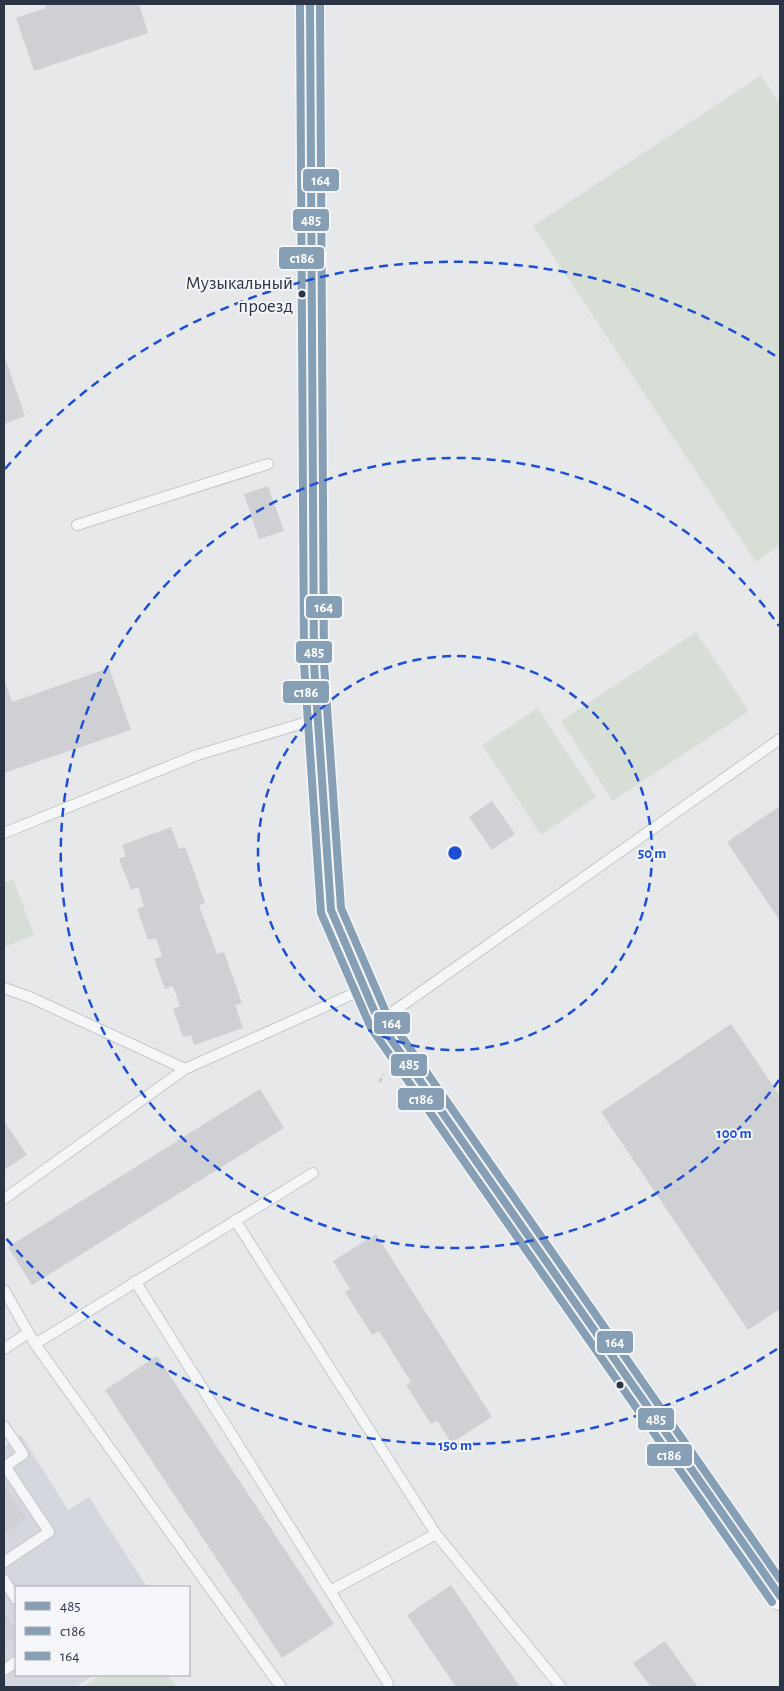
<svg xmlns="http://www.w3.org/2000/svg" width="784" height="1691" font-family="'Alegreya Sans',sans-serif">
	<style>
		.built { fill: #d4d7dd }
		.green { fill: #d6ded6 }
		.building { fill: #ced0d3 }
		.lines { fill: none; stroke-linecap: round; stroke-linejoin: round }
		.lane-casing { stroke: #c4c6c8; stroke-width: 12 }
		.secondary-casing { stroke: #c4c6c8; stroke-width: 30 }
		.path { stroke: #c5c6ca; stroke-width: 3; stroke-dasharray: 4 4; stroke-linecap: butt }
		.lane { stroke: #f5f6f7; stroke-width: 10 }
		.secondary { stroke: #f8f8f8; stroke-width: 28 }
		.bus-1-casing { stroke: #f4f6f9; stroke-width: 11 }
		.bus-2-casing { stroke: #f4f6f9; stroke-width: 11 }
		.bus-3-casing { stroke: #f4f6f9; stroke-width: 11 }
		.bus-1 { stroke: #869fb5; stroke-width: 8 }
		.bus-2 { stroke: #869fb5; stroke-width: 8 }
		.bus-3 { stroke: #869fb5; stroke-width: 8 }
		.ring { fill: none; stroke: #1d4ed8; stroke-width: 2.5; stroke-dasharray: 9 6 }
		.bus-dot { fill: #2b3445; stroke: #f4f6f9; stroke-width: 2 }
		.labels { text-anchor: middle; dominant-baseline: central; stroke-width: 4; stroke-linejoin: round; paint-order: stroke }
		.bus-label { font-size: 19px; fill: #2b3445; stroke: #f4f6f9; text-anchor: end }
		.centre { fill: #1d4ed8; stroke: #f4f6f9; stroke-width: 2.5 }
		.ring-label { font-size: 15px; text-anchor: middle; font-weight: bold; fill: #1d4ed8; stroke: #f4f6f9; stroke-width: 4; stroke-linejoin: round; paint-order: stroke }
		.line-badge { stroke: #f4f6f9; stroke-width: 2 }
		.badge-label { font-size: 14px; text-anchor: middle; font-weight: bold; fill: #fff }
	</style>
	<rect width="100%" height="100%" fill="#e6e8ea"/>
	<!-- built -->
	<path class="built" d="M21 1435 68 1510 89 1497 147 1587H16V1675H94L75 1687H4V1446Z"/>
	<!-- green -->
	<path class="green" d="M761 75 780 104V545L756 562 533 226Z
		M696 632 749 711 613 801 561 721Z
		M538 708 596 797 541 835 482 745Z
		M13 879 34 935 4 947V883Z
		M101 1675H168L176 1687H83Z"/>
	<!-- building -->
	<path class="building" d="M45 4H139L148 33 34 71 16 18 46 8Z
		M4 355 25 416 4 424Z
		M268 486 284 531 259 539 244 494Z
		M109 668 131 730 4 773V679L12 702Z
		M492 801 515 834 492 850 469 817Z
		M780 806V921L727 842Z
		M171 827 179 849 185 847 205 903 199 905 217 954 224 952 242 1003 235 1005 243 1028 194 1045 191 1035 183 1037 173 1009 180 1006 173 986 165 989 154 959 162 956 156 938 148 940 137 909 144 906 138 887 131 890 119 859 126 856 122 845Z
		M731 1024 780 1096V1309L748 1330 601 1112Z
		M260 1089 284 1128 32 1285 8 1247Z
		M4 1121 27 1155 4 1170Z
		M376 1234 492 1417 451 1443 437 1420 431 1424 406 1385 411 1382 379 1331 372 1335 345 1292 350 1289 333 1261Z
		M157 1356 334 1624 282 1658 105 1390Z
		M6 1488 26 1519 4 1534V1489Z
		M451 1585 520 1687H456L407 1615Z
		M4 1613 16 1632V1636L4 1644Z
		M665 1641 698 1687H651L633 1663Z"/>
	<g class="lines">
		<!-- lane casing -->
		<g class="lane-casing">
			<path id="lane" d="M77 525 268 464
				M4 833 197 755 317 719
				M4 988 32 998 185 1069
				M380 1021 780 739
				M4 1199 185 1069 364 989
				M235 1220 436 1534
				M135 1281 388 1683
				M4 1290 35 1344
				M4 1349 28 1333
				M4 1426 23 1454 4 1467
				M4 1562 49 1532 5 1466
				M4 1580 16 1599
				M330 1591 436 1534 561 1687
				M4 1670 16 1662
				M281 1687 35 1344 313 1173"/>
		</g>
		<!-- secondary casing -->
		<g class="secondary-casing">
			<path id="secondary" d="M310 4 314 664 331 910 379 1022 780 1596"/>
		</g>
		<!-- path -->
		<path class="path" d="M380 1082 383 1074"/>
		<!-- lane -->
		<use href="#lane" class="lane"/>
		<!-- secondary -->
		<use href="#secondary" class="secondary"/>
		<!-- bus-1 casing -->
		<g class="bus-1-casing">
			<path id="bus-1" d="M310 4 314 664 331 910 379 1022 780 1596"/>
		</g>
		<!-- bus-2 casing -->
		<g class="bus-2-casing">
			<path id="bus-2" d="M300 4 304 664 321 913 371 1028 772 1602"/>
		</g>
		<!-- bus-3 casing -->
		<g class="bus-3-casing">
			<path id="bus-3" d="M320 4 324 664 341 908 388 1017 780 1579"/>
		</g>
		<!-- bus-1 -->
		<use href="#bus-1" class="bus-1"/>
		<!-- bus-2 -->
		<use href="#bus-2" class="bus-2"/>
		<!-- bus-3 -->
		<use href="#bus-3" class="bus-3"/>
	</g>
	<!-- distance rings -->
	<g class="ring">
		<circle cx="455" cy="853" r="197"/>
		<path d="M779 1080A395 395 0 1 1 779 626"/>
		<path d="M777 1349A592 592 0 0 1 5 1237M5 469A592 592 0 0 1 777 357"/>
	</g>
	<!-- markers -->
	<g class="bus-dot">
		<circle cx="302" cy="294" r="4.5"/>
		<circle cx="620" cy="1385" r="4.5"/>
	</g>
	<g class="labels">
		<!-- bus labels -->
		<g class="bus-label">
			<text x="293" y="283">Музыкальный<tspan x="293" dy="23">проезд</tspan></text>
		</g>
	</g>
	<circle cx="455" cy="853" r="8" class="centre"/>
	<g class="ring-label">
		<text x="652" y="858">50 m</text>
		<text x="734" y="1138">100 m</text>
		<text x="455" y="1450">150 m</text>
	</g>
	<g class="line-badge">
		<rect x="302" y="168" width="38" height="24" rx="5" fill="#869fb5"/>
		<rect x="292" y="208" width="38" height="24" rx="5" fill="#869fb5"/>
		<rect x="278" y="246" width="47" height="24" rx="5" fill="#869fb5"/>
		<rect x="305" y="595" width="38" height="24" rx="5" fill="#869fb5"/>
		<rect x="295" y="640" width="38" height="24" rx="5" fill="#869fb5"/>
		<rect x="282" y="680" width="48" height="24" rx="5" fill="#869fb5"/>
		<rect x="373" y="1011" width="38" height="24" rx="5" fill="#869fb5"/>
		<rect x="390" y="1053" width="38" height="24" rx="5" fill="#869fb5"/>
		<rect x="397" y="1087" width="48" height="24" rx="5" fill="#869fb5"/>
		<rect x="596" y="1330" width="38" height="24" rx="5" fill="#869fb5"/>
		<rect x="637" y="1407" width="38" height="24" rx="5" fill="#869fb5"/>
		<rect x="646" y="1443" width="47" height="24" rx="5" fill="#869fb5"/>
	</g>
	<g class="badge-label">
		<text x="321" y="185">164</text>
		<text x="311" y="225">485</text>
		<text x="302" y="263">с186</text>
		<text x="324" y="612">164</text>
		<text x="314" y="657">485</text>
		<text x="306" y="697">с186</text>
		<text x="392" y="1028">164</text>
		<text x="409" y="1069">485</text>
		<text x="421" y="1104">с186</text>
		<text x="615" y="1347">164</text>
		<text x="656" y="1424">485</text>
		<text x="669" y="1460">с186</text>
	</g>
	<!-- border -->
	<rect width="784" height="1691" fill="none" stroke="#2b3445" stroke-width="10"/>
	<!-- legend -->
	<rect x="15" y="1586" width="175" height="90" fill="#f4f6f9" stroke="#a4a8b1"/>
	<rect x="25" y="1602" width="25" height="8" fill="#869fb5" stroke="#a4a8b1"/>
	<text x="60" y="1611" font-size="15" fill="#2b3445">485</text>
	<rect x="25" y="1627" width="25" height="8" fill="#869fb5" stroke="#a4a8b1"/>
	<text x="60" y="1636" font-size="15" fill="#2b3445">с186</text>
	<rect x="25" y="1652" width="25" height="8" fill="#869fb5" stroke="#a4a8b1"/>
	<text x="60" y="1661" font-size="15" fill="#2b3445">164</text>
</svg>
